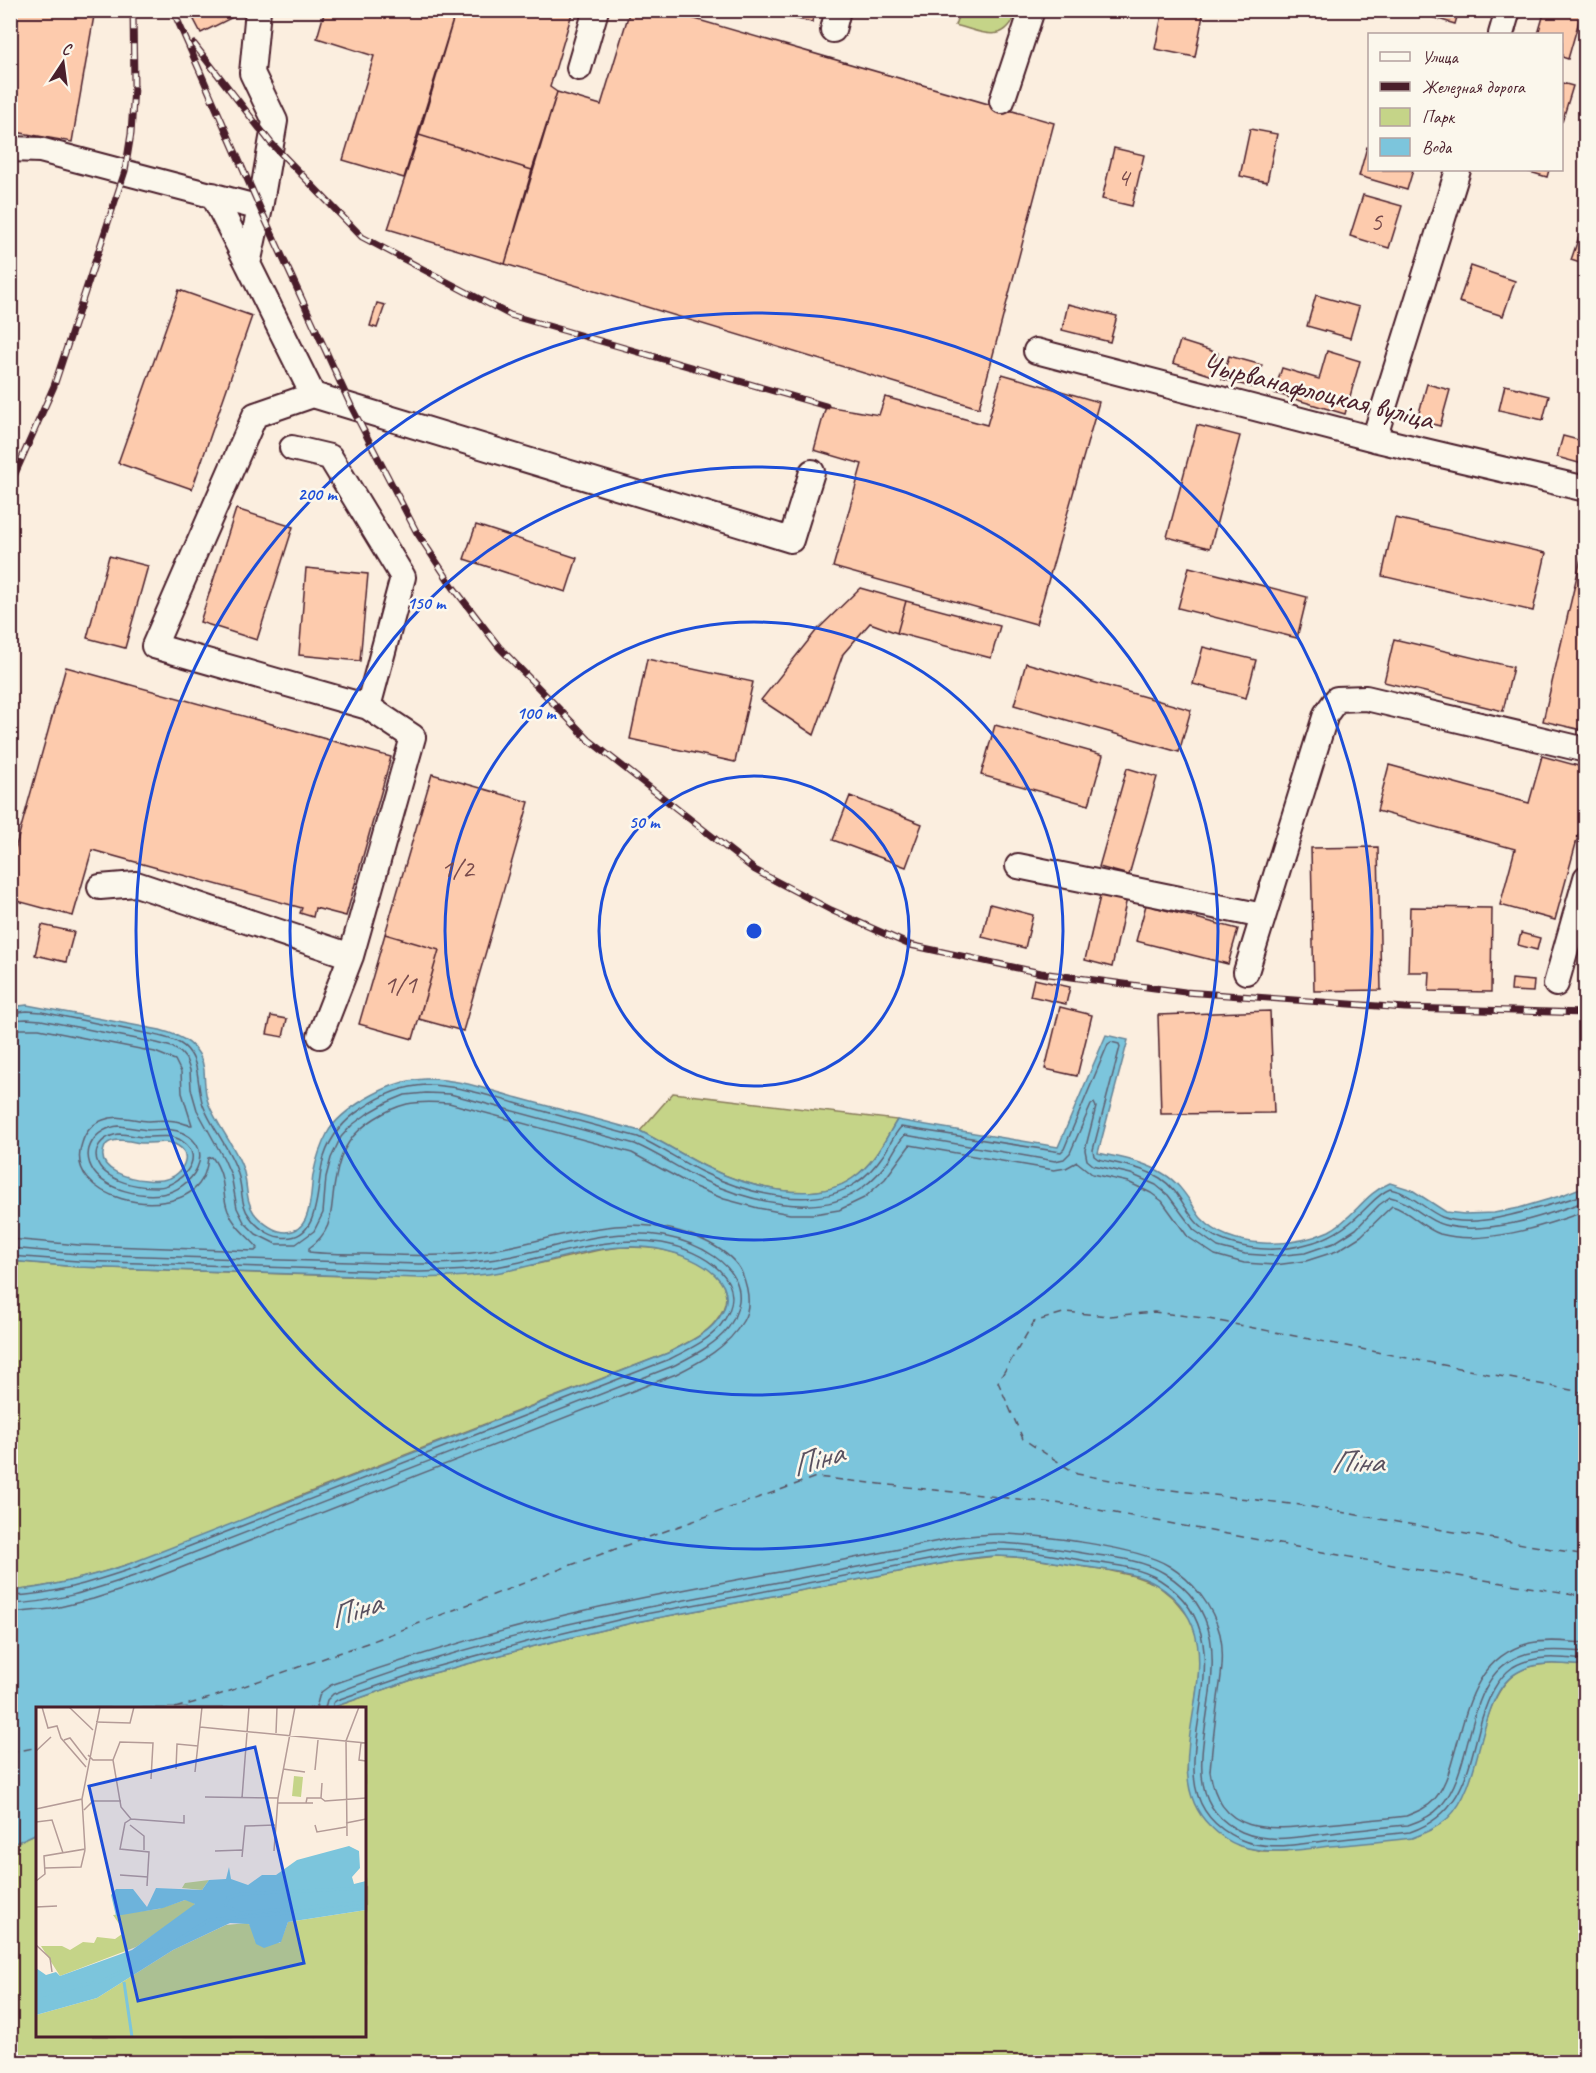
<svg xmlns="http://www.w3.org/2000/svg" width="1596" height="2073" font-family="Caveat,sans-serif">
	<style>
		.green { fill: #c5d488; stroke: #887a5a; stroke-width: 1.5 }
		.water { fill: #7cc5dc; stroke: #688395; stroke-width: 1.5; fill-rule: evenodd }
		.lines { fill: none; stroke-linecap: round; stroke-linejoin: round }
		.shore { stroke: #5e6172; stroke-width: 1.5 }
		.ferry { stroke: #595160; stroke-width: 1.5; stroke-dasharray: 8 6; stroke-linecap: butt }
		.building { fill: #fdcbad; stroke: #4a1f2b; stroke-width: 1.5 }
		.minor-casing { stroke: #4a1f2b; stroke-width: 28 }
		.minor { stroke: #fbf7ec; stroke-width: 24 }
		.rail-casing { stroke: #4a1f2b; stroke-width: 7 }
		.rail { stroke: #fbf7ec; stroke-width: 4.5; stroke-dasharray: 14; stroke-linecap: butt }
		.ring { fill: none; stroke: #1d4ed8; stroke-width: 3 }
		.labels { text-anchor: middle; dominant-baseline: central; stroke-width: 5; stroke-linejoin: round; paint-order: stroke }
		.number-label { font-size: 27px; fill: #774a4c }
		.street-label { font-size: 30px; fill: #4a1f2b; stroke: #fbf7ec }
		.water-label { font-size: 32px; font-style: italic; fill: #595160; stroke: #fbf7ec }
		.inset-river { fill: none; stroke: #7cc5dc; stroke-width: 3 }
		.inset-road { fill: none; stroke: #b49b97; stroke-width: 1.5 }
		.view { fill: #1d4ed8; fill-opacity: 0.15; stroke: #1d4ed8; stroke-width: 3 }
		.inset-edge { fill: none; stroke: #4a1f2b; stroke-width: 3 }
		.centre { fill: #1d4ed8; stroke: #fbf7ec; stroke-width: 3 }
		.ring-label { font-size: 18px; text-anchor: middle; font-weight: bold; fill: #1d4ed8; stroke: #fbf7ec; stroke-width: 5; stroke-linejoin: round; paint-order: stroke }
	</style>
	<rect width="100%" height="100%" fill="#fbeedf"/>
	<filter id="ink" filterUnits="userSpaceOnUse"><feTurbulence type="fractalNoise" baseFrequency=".0167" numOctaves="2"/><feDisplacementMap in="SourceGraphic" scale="12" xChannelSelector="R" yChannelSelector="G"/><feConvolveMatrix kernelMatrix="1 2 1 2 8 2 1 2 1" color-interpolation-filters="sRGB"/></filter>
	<g filter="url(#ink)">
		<!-- green -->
		<path class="green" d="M960 11V10L1017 11C1005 46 983 32 955 25Z
			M673 1093 897 1120C885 1140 874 1164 853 1178 814 1206 744 1186 704 1166 683 1155 662 1142 640 1131Z
			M622 1247C636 1247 650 1247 664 1250 698 1257 748 1282 715 1322 704 1336 684 1344 668 1353 544 1401 419 1449 295 1498 203 1535 110 1581 11 1591L10 1261 78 1267 375 1277 533 1265 599 1250Z
			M997 1556 1027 1558 1107 1570 1134 1576 1156 1584 1174 1599 1190 1618 1198 1639 1200 1663 1187 1772 1238 1845 1261 1851H1287L1470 1779C1480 1748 1488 1691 1516 1673 1536 1660 1564 1664 1585 1666V2062H11L10 1845 37 1833 38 2036H364V1708H331L426 1675 535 1646 636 1622 961 1560Z"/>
		<!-- water -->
		<path class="water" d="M27 1005 160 1030C182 1036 201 1045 204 1070 205 1082 204 1093 209 1105 219 1128 235 1146 243 1169 248 1184 245 1200 254 1213 259 1220 271 1229 279 1231 313 1239 310 1195 313 1175 316 1160 321 1145 328 1132 336 1118 352 1107 365 1099 384 1088 402 1080 425 1079 456 1078 488 1090 518 1098 558 1109 599 1120 640 1131 662 1142 683 1155 704 1166 744 1186 814 1206 853 1178 874 1164 885 1140 897 1120L1058 1147 1106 1035 1128 1040 1098 1153C1120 1158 1144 1161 1164 1174 1176 1181 1184 1192 1192 1204 1195 1209 1198 1215 1202 1219 1231 1250 1293 1248 1329 1231 1353 1219 1365 1193 1390 1183L1412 1190 1446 1212 1464 1214 1494 1213 1519 1208 1560 1196 1585 1186V1666C1563 1664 1538 1660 1518 1672 1476 1695 1485 1784 1448 1818 1437 1828 1425 1833 1412 1838 1385 1841 1358 1844 1330 1846 1300 1850 1270 1855 1240 1846 1229 1842 1218 1834 1210 1826 1144 1761 1253 1645 1157 1585 1138 1573 1109 1570 1087 1567 1058 1563 1027 1556 997 1556 985 1556 973 1558 961 1560L636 1622 535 1646 426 1675 331 1708H38L37 1833 11 1845V1591C52 1587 89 1577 129 1564L668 1353C683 1345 702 1337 714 1324 750 1284 697 1257 663 1250 609 1238 554 1262 501 1272 474 1277 447 1277 419 1278L78 1267 11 1261V1007ZM118 1140C126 1140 134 1142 141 1143 153 1144 168 1139 178 1146 193 1155 182 1173 170 1178 162 1181 154 1181 146 1180 131 1179 96 1171 104 1149 106 1142 111 1141 118 1140Z"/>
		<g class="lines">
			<!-- shore -->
			<path class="shore" d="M10 1013 27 1011 42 1012 159 1036C171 1039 183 1042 190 1053 200 1067 197 1088 203 1105 212 1129 231 1149 238 1174 243 1189 240 1205 250 1217 256 1226 269 1236 280 1237 323 1244 315 1184 324 1157 331 1135 344 1120 363 1108 382 1095 403 1086 426 1085 456 1085 486 1095 515 1103 556 1115 597 1126 638 1137 660 1147 680 1161 702 1172 745 1193 814 1212 856 1183 867 1176 877 1164 884 1154 890 1145 894 1134 901 1127L1061 1152 1064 1149 1108 1044 1111 1042 1119 1044 1120 1047 1093 1150 1094 1156 1098 1159C1119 1164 1141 1167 1160 1178 1179 1190 1184 1209 1198 1224 1224 1250 1273 1254 1307 1244 1328 1239 1346 1228 1362 1212 1371 1204 1378 1194 1390 1189 1411 1193 1424 1209 1442 1217 1472 1229 1517 1213 1546 1206 1560 1202 1573 1199 1586 1193
				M10 1020 27 1019 41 1020 157 1043 172 1047 181 1053 186 1059 190 1070 191 1089 197 1110 224 1159 231 1175 237 1208 244 1222 256 1234 276 1244H296L314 1231 323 1213 326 1177 331 1158 341 1137 352 1125 367 1114 388 1102 405 1095 426 1093 450 1094 635 1144C658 1154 678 1168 700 1179 745 1200 819 1221 862 1188 873 1180 883 1169 890 1158 895 1150 899 1141 905 1135L1055 1161 1064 1159 1070 1153 1091 1105 1094 1103 1096 1107 1085 1150 1087 1160 1093 1165 1131 1174 1156 1185 1168 1195 1194 1230 1218 1247 1245 1254 1275 1256 1305 1253 1334 1243 1356 1229 1379 1205 1390 1197C1411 1201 1424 1220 1444 1225 1486 1236 1545 1216 1586 1201
				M10 1029H39L155 1052 175 1060 181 1072 182 1093 192 1125C187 1126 182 1122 175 1121 166 1119 157 1121 148 1121 133 1120 118 1114 103 1120 92 1124 85 1133 82 1143 62 1199 169 1222 199 1184 205 1176 207 1167 208 1158L212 1157C227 1177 221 1193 228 1211 236 1229 247 1235 258 1248L255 1251 79 1245 10 1239
				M119 1126C128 1127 137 1129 147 1130 159 1130 171 1127 183 1133 218 1150 192 1190 162 1194 141 1197 107 1190 94 1172 79 1150 96 1128 119 1126Z
				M119 1134C127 1134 134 1136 142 1137 155 1138 170 1133 182 1141 208 1158 179 1186 158 1187 142 1187 122 1184 109 1175 87 1161 95 1137 119 1134Z
				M10 1248 78 1254 419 1264C445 1264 471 1263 497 1259 552 1250 606 1226 663 1236 695 1242 743 1263 739 1301 737 1313 732 1325 723 1334 709 1348 690 1357 673 1366L134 1576C93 1590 53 1603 10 1604
				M10 1256 78 1261 419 1272C447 1271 474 1271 501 1266 554 1256 608 1234 662 1243 702 1250 756 1281 720 1326 708 1341 687 1350 670 1359L131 1569C92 1582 52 1595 10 1596
				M10 1613 51 1609 93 1599 137 1585 676 1374C702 1361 728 1347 743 1321 752 1306 748 1288 742 1273 736 1259 722 1250 709 1243 626 1200 545 1248 460 1254 428 1257 396 1255 364 1254 346 1254 327 1254 309 1252V1248C337 1228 329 1207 336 1177 338 1165 342 1152 349 1142 360 1125 387 1109 407 1104 421 1101 435 1102 449 1103L632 1153 695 1187 724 1199 758 1208 790 1214H814L839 1210 864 1198 885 1179 910 1145 1054 1170 1066 1168 1077 1162 1092 1174 1128 1182 1151 1193 1162 1201 1188 1237 1215 1255 1244 1263 1275 1265 1306 1261 1337 1251 1361 1236 1392 1206C1410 1211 1422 1228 1440 1234 1484 1246 1544 1226 1586 1211
				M316 1708 320 1693 331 1685C429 1650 530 1621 632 1600 740 1578 849 1561 957 1537 971 1536 985 1534 998 1534 1035 1534 1140 1547 1169 1566 1193 1581 1213 1606 1220 1634 1225 1655 1221 1677 1218 1698 1215 1723 1212 1747 1210 1771 1219 1838 1272 1830 1324 1824 1351 1822 1379 1819 1406 1816 1416 1812 1427 1808 1434 1800 1444 1788 1449 1773 1453 1758 1467 1711 1474 1657 1530 1643 1548 1639 1568 1642 1586 1643
				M325 1708 327 1700 333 1694C534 1615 750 1593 959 1546 972 1545 986 1542 999 1543 1030 1544 1059 1549 1089 1554 1113 1557 1143 1560 1164 1573 1278 1642 1140 1786 1242 1832 1269 1844 1303 1836 1332 1833 1357 1830 1383 1827 1408 1825 1420 1821 1432 1816 1440 1807 1480 1763 1460 1663 1535 1652 1552 1649 1569 1651 1586 1652
				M333 1708V1703L337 1700 424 1670 534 1640 635 1616 960 1554C972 1552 984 1551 996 1550 1026 1549 1056 1556 1086 1561 1109 1564 1140 1567 1160 1580 1269 1649 1129 1788 1239 1839 1267 1852 1304 1843 1333 1840 1359 1837 1384 1835 1410 1832 1465 1813 1468 1767 1482 1718 1488 1699 1496 1679 1513 1667 1534 1654 1563 1658 1586 1660"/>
			<!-- ferry -->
			<path class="ferry" d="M1586 1393 1203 1318 1154 1312 1110 1316 1066 1312 1034 1322 998 1382 1023 1439 1077 1474 1154 1488 1300 1505 1586 1555
				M175 1708 210 1698 373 1641 571 1565 816 1477 1072 1505 1414 1569 1586 1596
				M10 1753 38 1747"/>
		</g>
		<!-- building -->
		<path class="building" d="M10 10H95L72 142 10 131Z
			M189 10H232L235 16 201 33Z
			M325 10H456L404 178 343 160 374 56 317 38Z
			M456 10H573L550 87 557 92 532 170 419 135Z
			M630 10H664L1054 123 979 408 505 264 557 92 601 105Z
			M754 10H815L812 22Z
			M1163 10H1204L1195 57 1155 49Z
			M1430 10H1459L1455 24 1428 16Z
			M1545 10H1570L1581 14 1568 59 1562 57V34H1538Z
			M1562 83 1573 86 1562 122Z
			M1250 129 1277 134 1267 182 1240 176Z
			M419 135 532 170 505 264 388 229Z
			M1367 147H1370V170H1413L1407 190 1359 176Z
			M1114 148 1144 155 1132 206 1102 199Z
			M1523 170H1549L1547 177Z
			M1363 195 1402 206 1389 248 1350 236Z
			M1584 222 1586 223V265L1571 260Z
			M1471 266 1515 281 1503 316 1459 302Z
			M179 290 252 316 192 489 118 463Z
			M1316 295 1359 307 1350 338 1307 326Z
			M377 303 385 305 377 328 370 326Z
			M1068 304 1117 316 1110 342 1062 330Z
			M1180 341 1218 353 1210 375 1173 363Z
			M1327 351 1360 361 1345 414 1274 393 1282 368 1319 379Z
			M1229 356 1262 365 1255 388 1222 379Z
			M1002 374 1099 402 1036 624 833 567 862 464 814 450 826 406 879 415 885 397 987 425Z
			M1427 384 1450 390 1440 426 1417 420Z
			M1505 385 1549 396 1543 420 1499 410Z
			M1197 425 1240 436 1210 548 1167 537Z
			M1563 436 1586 442V465L1557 457Z
			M236 509 293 527 257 640 200 622Z
			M1395 518 1546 553 1533 611 1382 576Z
			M476 525 577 558 566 592 464 559Z
			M1586 537V731L1543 721Z
			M109 556 148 566 125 648 87 638Z
			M1189 567 1307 597 1297 638 1178 608Z
			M306 568 368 574 360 661 299 655Z
			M860 588 906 601 897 633 870 623 843 654 814 735 761 700 816 631Z
			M906 601 1000 626 991 658 897 633Z
			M1394 639 1513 667 1503 711 1384 682Z
			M1203 647 1256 660 1246 698 1193 684Z
			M647 659 753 682 735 762 630 739Z
			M1026 663 1191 710 1179 752 1014 705Z
			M66 667 391 757 346 916 315 908 313 917 300 913 302 908 92 850 73 916 10 899V867Z
			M995 725 1103 755 1089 805 981 775Z
			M1542 756 1586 768V807L1555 920 1500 905 1515 849 1377 811 1389 765 1529 803Z
			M1127 768 1157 777 1129 875 1099 867Z
			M432 774 529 802 463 1031 419 1019 439 950 385 934Z
			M850 796 922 824 906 867 833 840Z
			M1378 847 1381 990 1314 991 1311 848Z
			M1101 892 1127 898 1112 967 1085 960Z
			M990 904 1033 915 1025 948 982 937Z
			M1146 905 1238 929 1228 964 1136 941Z
			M1410 907 1492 908 1491 992 1429 991 1430 972H1408Z
			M42 925 74 932 66 962 35 955Z
			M1521 933 1540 938 1537 950 1518 945Z
			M385 934 439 950 413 1039 359 1024Z
			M1034 979 1070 987 1066 1004 1030 996Z
			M1512 979 1534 981 1533 992 1511 991Z
			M1060 1007 1092 1015 1077 1076 1045 1069Z
			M1270 1011 1274 1113 1161 1114 1158 1015Z
			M271 1016 287 1019 283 1037 267 1034Z"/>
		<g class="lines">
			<!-- minor casing -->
			<g class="minor-casing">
				<path id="minor" d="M258 10 252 73 275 121 260 208 248 264 313 395 791 540 812 472
					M833 30 838 10
					M1501 34 1508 10
					M579 68 596 10
					M1002 101 1032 10
					M10 149 40 150 260 208
					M213 195 248 264
					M1036 351 1374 439 1586 489
					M313 395 255 415 154 646 368 707 413 737 351 956 320 1036
					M1374 439 1458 170
					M292 448 330 457 403 577 368 707
					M1018 866 1263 916
					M100 887 136 884 351 956
					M1246 972 1326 714 1337 699 1366 698 1586 750
					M1556 984 1586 878"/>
			</g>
			<!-- minor -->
			<use href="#minor" class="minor"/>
			<!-- rail casing -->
			<g class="rail-casing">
				<path id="rail" d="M173 10 260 208 352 408 416 531 453 587 499 647 589 740 755 870 831 910 910 945 1041 973 1185 992 1405 1008 1586 1013
					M194 44 271 143 362 237 510 315 826 406
					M10 485 54 386 125 171 131 134 134 87 133 10"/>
			</g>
			<!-- rail -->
			<use href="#rail" class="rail"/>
		</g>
	</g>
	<!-- distance rings -->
	<g class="ring">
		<circle cx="754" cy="931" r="155"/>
		<circle cx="754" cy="931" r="309"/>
		<circle cx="754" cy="931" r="464"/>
		<circle cx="754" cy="931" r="618"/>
	</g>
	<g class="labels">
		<!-- number labels -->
		<g class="number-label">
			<text x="1123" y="177">4</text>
			<text x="1376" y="221">5</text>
			<text x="457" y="868">1/2</text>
			<text x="400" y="984">1/1</text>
		</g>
		<!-- street labels -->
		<g class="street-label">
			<text transform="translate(1318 391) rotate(14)">Чырванафлоцкая вуліца</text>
		</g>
		<!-- water labels -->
		<g class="water-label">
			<text transform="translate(817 1459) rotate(-17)">Піна</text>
			<text x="1357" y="1461">Піна</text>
			<text transform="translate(355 1610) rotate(-19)">Піна</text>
		</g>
	</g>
	<!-- overview -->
	<g transform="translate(36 1707)">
		<rect width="330" height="330" fill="#fbeedf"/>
		<path d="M258 69 267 70 265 90 256 89ZM173 173 166 183 146 181 149 176ZM149 193 158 194 159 199 100 240 24 269 5 239H26L34 243 47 235 58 236 61 230 79 232 86 227V221L77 208 122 202ZM330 203V330H0V308L61 291 137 243 190 218 211 216 217 220 219 234 244 236 252 215Z" fill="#c5d488"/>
		<path d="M313 139 323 144 324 161 316 170 318 177 330 174V203L252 215 245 235 228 241 220 237 213 217 194 216 137 243 61 291 0 308V261L10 268 20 265 24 269 96 243 159 197 149 193 127 201 80 209 75 188 80 182H97L111 200 120 181 166 183 173 173 190 172 193 160 195 172 212 178 226 168H240L261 153Z" fill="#7cc5dc"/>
		<path class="inset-river" d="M330 181 204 187 192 191 190 198 204 206 330 195M88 275 96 330M0 290 68 273 115 250 173 213 330 199"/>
		<path class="inset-road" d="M6 0 12 21 21 19 25 31 50 60M33 0 57 23M271 0H302M60 15 94 16 98 0M164 20 330 36M240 26 241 0M28 33 34 31 51 53M325 36 323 53 330 54M0 44 15 30M52 48 57 53H77L84 35 117 36 115 72M77 53 85 100 95 112 148 116V108M140 62 141 37 162 39M247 62 269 65M279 63 282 33M159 65 166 0M286 76 285 91 289 94 330 91M169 90 242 91M206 91 213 0M241 96H277M270 96 271 91H285M0 102 46 92 64 0M48 103 57 94H85M95 112 89 116 84 142 113 145 111 179M0 115 16 113 27 146M310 116 330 112M94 118 108 129V143M279 118 281 125 310 120M311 129 310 34 323 0M179 144 206 143M238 144 242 91 259 0M206 150 209 119 239 118M9 161 45 160 49 143M84 168 112 170M0 174 9 167 8 149 49 142 46 92M0 200 21 199M0 238 14 251 16 265"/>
		<path class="view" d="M219 40 268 256 102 294 53 79Z"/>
		<rect width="330" height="330" class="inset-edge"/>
	</g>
	<circle cx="754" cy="931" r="9" class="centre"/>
	<g class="ring-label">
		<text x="317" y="500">200 m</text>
		<text x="426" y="609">150 m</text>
		<text x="536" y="719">100 m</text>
		<text x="644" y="828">50 m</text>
	</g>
	<!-- margin -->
	<rect width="1596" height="2073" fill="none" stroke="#fbf7ec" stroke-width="36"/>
	<rect x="18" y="18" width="1560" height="2037" fill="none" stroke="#4a1f2b" stroke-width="2" filter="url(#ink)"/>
	<!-- legend -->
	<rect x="1368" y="33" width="195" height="138" fill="#fbf7ec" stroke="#b4a19f" stroke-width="1.5"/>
	<rect x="1380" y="52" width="30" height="9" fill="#fbf7ec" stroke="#b4a19f" stroke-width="1.5"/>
	<text x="1422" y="63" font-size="18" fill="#4a1f2b">Улица</text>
	<rect x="1380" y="82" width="30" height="9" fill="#4a1f2b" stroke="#b4a19f" stroke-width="1.5"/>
	<text x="1422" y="93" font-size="18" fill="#4a1f2b">Железная дорога</text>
	<rect x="1380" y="108" width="30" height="18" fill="#c5d488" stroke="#b4a19f" stroke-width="1.5"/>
	<text x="1422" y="123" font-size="18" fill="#4a1f2b">Парк</text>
	<rect x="1380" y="138" width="30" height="18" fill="#7cc5dc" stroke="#b4a19f" stroke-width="1.5"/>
	<text x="1422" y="153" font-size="18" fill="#4a1f2b">Вода</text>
	<!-- north arrow -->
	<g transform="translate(63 63) rotate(13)" stroke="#fbf7ec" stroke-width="4.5" paint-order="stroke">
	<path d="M0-4.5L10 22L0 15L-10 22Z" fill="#4a1f2b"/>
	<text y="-9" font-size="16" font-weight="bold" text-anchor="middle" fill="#4a1f2b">С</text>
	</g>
</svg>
